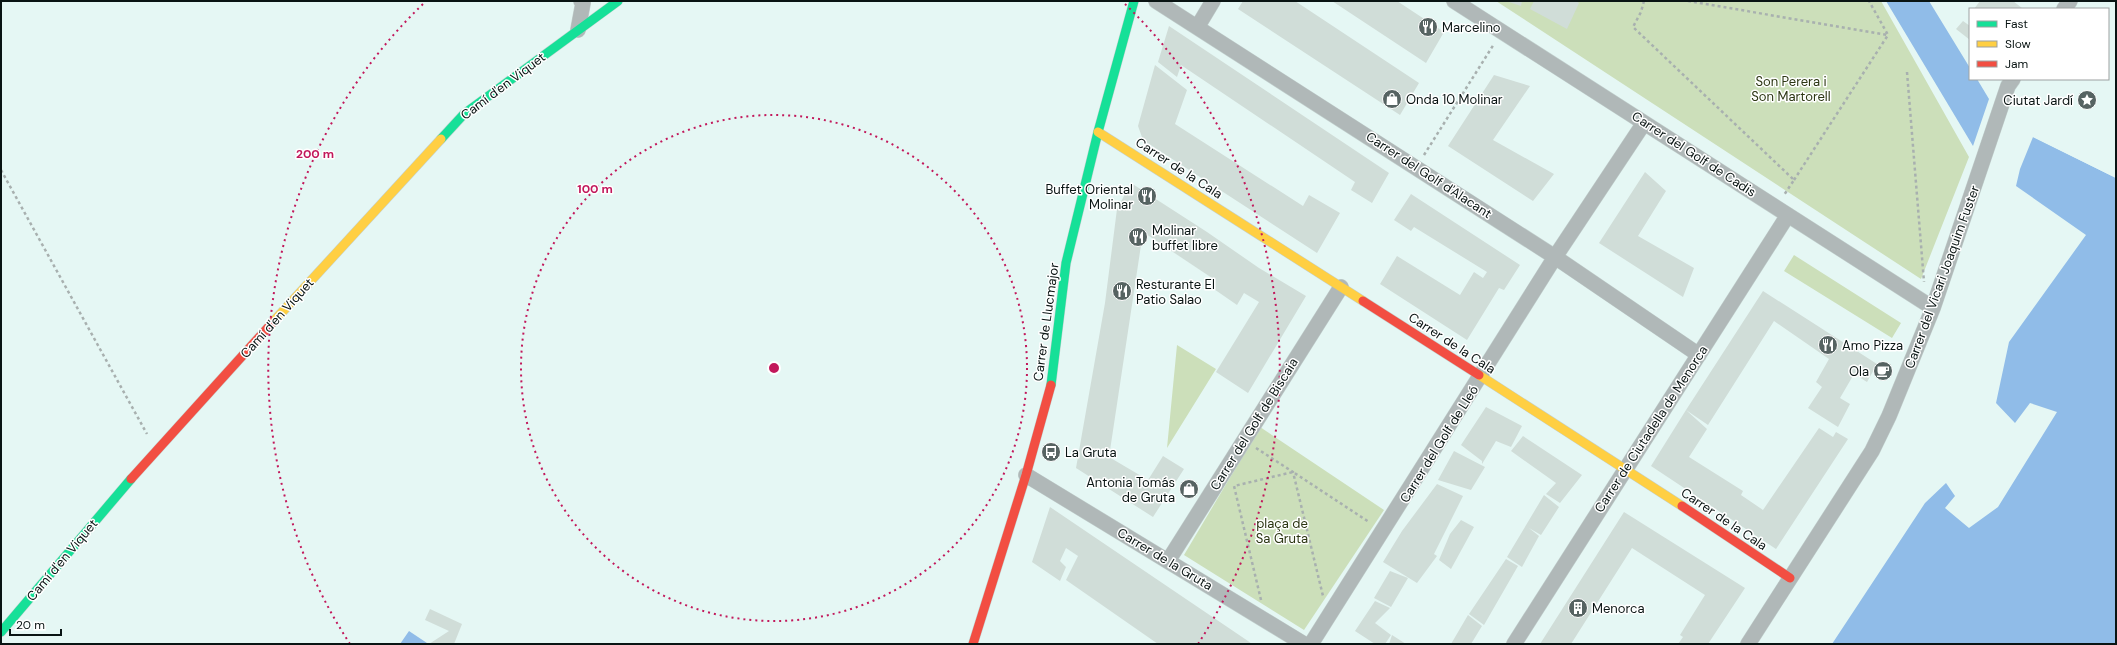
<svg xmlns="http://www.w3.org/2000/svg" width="2117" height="645" font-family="'DM Sans',sans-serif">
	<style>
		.green { fill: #ccdfba }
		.water { fill: #90bce8 }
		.pier { fill: #e5f7f4 }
		.building { fill: #d0ddd8 }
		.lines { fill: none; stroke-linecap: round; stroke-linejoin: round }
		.street-casing { stroke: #c3d1cf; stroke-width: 16 }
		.fast-casing { stroke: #c3d1cf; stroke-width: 10 }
		.slow-casing { stroke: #c3d1cf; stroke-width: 10 }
		.jam-casing { stroke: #c3d1cf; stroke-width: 10 }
		.path { stroke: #a8b0af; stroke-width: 2.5; stroke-dasharray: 3 3; stroke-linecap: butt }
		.street { stroke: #b0b8b8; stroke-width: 15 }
		.fast { stroke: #16e098; stroke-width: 9 }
		.slow { stroke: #ffcf43; stroke-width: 9 }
		.jam { stroke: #f24e42; stroke-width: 9 }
		.ring { fill: none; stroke: #c2185b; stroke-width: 2; stroke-dasharray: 2 4 }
		.labels { text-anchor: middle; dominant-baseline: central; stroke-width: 3; stroke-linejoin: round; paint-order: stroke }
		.poi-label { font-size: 13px; fill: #091413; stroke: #fff; text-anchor: start }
		.park-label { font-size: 13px; fill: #2c3613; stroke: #fff }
		.street-label { font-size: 13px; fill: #091413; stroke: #fff }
		.centre { fill: #c2185b; stroke: #fff; stroke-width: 2 }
		.ring-label { font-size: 12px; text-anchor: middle; font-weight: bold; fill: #c2185b; stroke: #fff; stroke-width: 3; stroke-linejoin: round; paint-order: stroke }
	</style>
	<rect width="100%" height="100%" fill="#e5f7f4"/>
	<!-- green -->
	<path class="green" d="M1496 1H1881L1969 157 1921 279Z
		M1794 255 1901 323 1892 338 1784 271Z
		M1177 345 1216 369 1167 448Z
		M1260 427 1384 510 1304 630 1184 555Z"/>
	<!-- water -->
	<path class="water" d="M1886 1H1929L1970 68V79H1977L1989 99 1973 146Z
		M2033 137 2116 178V644H1832L1925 503 1946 483 1955 496 1945 508 1969 528 1998 507 2057 412 2030 403 2015 423 1996 403 2009 342 2086 235 2016 186 2020 169Z
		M409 631 427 643 426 644H400Z"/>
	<!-- pier -->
	<path class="pier" d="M2034 136 2116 176V178L2033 137Z"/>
	<!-- building -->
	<path class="building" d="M1243 1H1295L1419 83 1400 115 1238 9Z
		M1332 1H1397L1444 32 1426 63Z
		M1506 1H1522L1521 6Z
		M1534 1H1576L1579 3 1567 29 1530 9Z
		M1980 1H2013L2022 8 1974 9Z
		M1963 21 1970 26V40L1956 29Z
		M1169 26 1389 173 1372 203 1351 190 1355 182 1181 65 1177 77 1158 62Z
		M1155 65 1187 90 1175 124 1303 206 1309 195 1340 213 1317 253 1143 140 1138 126Z
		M1494 75 1530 86 1493 140 1554 174 1533 201 1448 146Z
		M1645 172 1666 191 1638 236 1694 268 1683 297 1599 243Z
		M1131 183 1207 232 1259 268 1306 296 1248 393 1216 372 1259 302 1244 293 1237 305 1211 287 1215 280 1143 232 1109 457 1148 480 1163 456 1184 469 1153 517 1076 468 1105 303 1117 209Z
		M1411 194 1520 265 1504 290 1499 288 1467 340 1380 284 1397 256 1460 295 1474 272 1483 278 1487 272 1414 227 1411 231 1394 220Z
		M1763 291 1877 364 1867 382 1854 374 1840 398 1850 404 1838 427 1808 408 1822 387 1816 382 1829 359 1774 321 1708 425 1686 410Z
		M1486 407 1522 426 1511 447 1496 441 1482 464V461L1461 445Z
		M1686 410 1707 429 1689 457 1743 491 1741 495 1763 510 1819 428 1833 437 1836 432 1848 439 1776 549 1651 466Z
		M1523 436 1582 475 1560 503 1546 494 1556 483 1511 451Z
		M1454 451 1485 467 1471 490 1438 480Z
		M1437 484 1463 496 1434 554 1437 556 1417 583 1383 562 1402 531Z
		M1544 495 1559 507 1541 535 1529 528 1539 536 1522 567 1507 557Z
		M1050 507 1248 641 1252 644H1158L1066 580 1078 556 1066 548 1060 561 1066 567 1060 581 1032 562Z
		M1624 512 1745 588 1708 644H1678L1683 637 1680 635 1705 595 1632 548 1571 644H1540Z
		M1461 520 1474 527 1451 569 1439 560 1450 534Z
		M1506 559 1518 566 1484 625 1469 614Z
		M1390 571 1408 578 1391 607 1374 598Z
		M1375 601 1390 608 1375 623 1391 635 1385 644H1375L1355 631Z
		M430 609 462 624 454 644H429L449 631 425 620Z
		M1468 615 1482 626 1471 644H1451Z
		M1392 635 1406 644H1389Z"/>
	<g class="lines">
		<!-- street casing -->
		<g class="street-casing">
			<path id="street" d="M1156 1 1555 257 1699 355
				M1454 1 1933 308
				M2064 9 2070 1
				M1198 26 1213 1
				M578 30 583 3 581 1
				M1026 475 1304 644
				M1168 561 1341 287
				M1311 644 1555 257 1644 123
				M1514 644 1788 215
				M1748 644 1872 451 1889 416 1933 308 2008 86 2013 79"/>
		</g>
		<!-- fast casing -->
		<g class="fast-casing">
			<path id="fast" d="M441 139 464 114 618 1
				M1051 385 1066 263 1098 132 1134 1
				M1 632 131 479"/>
		</g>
		<!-- slow casing -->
		<g class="slow-casing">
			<path id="slow" d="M1098 132 1363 301
				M273 322 441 139
				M1479 375 1682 506"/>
		</g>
		<!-- jam casing -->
		<g class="jam-casing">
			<path id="jam" d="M1363 301 1479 375
				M131 479 273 322
				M1682 506 1790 578
				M973 644 1026 475 1051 385"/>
		</g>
		<!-- path -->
		<path class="path" d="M1644 1 1641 12 1633 27 1794 180 1784 195
			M1688 1 1887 35
			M1907 72 1924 282
			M1424 155 1494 44
			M1 170 147 434
			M1794 180 1888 35 1869 1
			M1256 448 1293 472 1323 596
			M1261 600 1234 486 1293 472 1369 522"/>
		<!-- street -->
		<use href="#street" class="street"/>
		<!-- fast -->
		<use href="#fast" class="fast"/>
		<!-- slow -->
		<use href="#slow" class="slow"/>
		<!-- jam -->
		<use href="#jam" class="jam"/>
	</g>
	<!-- distance rings -->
	<g class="ring">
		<circle cx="774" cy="368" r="253"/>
		<path d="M350 644A506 506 0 0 1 423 4M1125 4A506 506 0 0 1 1198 644"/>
	</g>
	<!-- icons -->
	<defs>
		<g id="restaurant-disc" transform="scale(1)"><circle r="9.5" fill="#566362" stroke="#fff"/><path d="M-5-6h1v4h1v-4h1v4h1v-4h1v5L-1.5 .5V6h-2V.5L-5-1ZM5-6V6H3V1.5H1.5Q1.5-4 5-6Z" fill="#fff"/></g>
		<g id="shop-disc" transform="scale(1)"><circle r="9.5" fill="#566362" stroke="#fff"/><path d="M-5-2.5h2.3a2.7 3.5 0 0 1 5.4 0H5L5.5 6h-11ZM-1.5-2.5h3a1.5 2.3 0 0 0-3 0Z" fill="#fff"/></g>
		<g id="sight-disc" transform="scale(1)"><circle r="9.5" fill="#566362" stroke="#fff"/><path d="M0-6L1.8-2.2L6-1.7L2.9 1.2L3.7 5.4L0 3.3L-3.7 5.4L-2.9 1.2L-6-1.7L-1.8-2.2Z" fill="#fff"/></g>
		<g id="cafe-disc" transform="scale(1)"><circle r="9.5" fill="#566362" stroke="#fff"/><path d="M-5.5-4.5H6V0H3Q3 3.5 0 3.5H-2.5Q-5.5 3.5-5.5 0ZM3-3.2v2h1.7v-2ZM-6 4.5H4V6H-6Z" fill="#fff"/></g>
		<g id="bus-disc" transform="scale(1)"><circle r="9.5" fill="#566362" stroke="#fff"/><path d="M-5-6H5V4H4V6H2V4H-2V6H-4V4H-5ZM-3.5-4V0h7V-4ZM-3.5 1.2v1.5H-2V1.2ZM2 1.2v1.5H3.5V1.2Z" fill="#fff"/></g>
		<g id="building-disc" transform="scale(1)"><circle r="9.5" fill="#566362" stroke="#fff"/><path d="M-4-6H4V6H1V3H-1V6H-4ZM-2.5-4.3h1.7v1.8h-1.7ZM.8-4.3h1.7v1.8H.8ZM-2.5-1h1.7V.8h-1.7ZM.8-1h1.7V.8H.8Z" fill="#fff"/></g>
	</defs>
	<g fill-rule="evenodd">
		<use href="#restaurant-disc" x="1428" y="27"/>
		<use href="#shop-disc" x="1392" y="99"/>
		<use href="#sight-disc" x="2087" y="100"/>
		<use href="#restaurant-disc" x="1147" y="196"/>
		<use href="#restaurant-disc" x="1138" y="237"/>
		<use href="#restaurant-disc" x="1122" y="291"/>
		<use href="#restaurant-disc" x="1828" y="345"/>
		<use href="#cafe-disc" x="1883" y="371"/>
		<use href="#bus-disc" x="1051" y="452"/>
		<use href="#shop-disc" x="1189" y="489"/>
		<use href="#building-disc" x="1578" y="608"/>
	</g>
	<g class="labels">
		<!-- poi labels -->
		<g class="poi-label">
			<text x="1442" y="27">Marcelino</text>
			<text x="1406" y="99">Onda 10 Molinar</text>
			<text x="2073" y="100" text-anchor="end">Ciutat Jardí</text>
			<text x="1133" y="189" text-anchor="end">Buffet Oriental<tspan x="1133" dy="15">Molinar</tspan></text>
			<text x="1152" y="230">Molinar<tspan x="1152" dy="15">buffet libre</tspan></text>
			<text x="1136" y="284">Resturante El<tspan x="1136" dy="15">Patio Salao</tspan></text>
			<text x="1842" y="345">Amo Pizza</text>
			<text x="1869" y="371" text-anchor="end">Ola</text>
			<text x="1065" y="452">La Gruta</text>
			<text x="1175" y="482" text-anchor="end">Antonia Tomás<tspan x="1175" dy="15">de Gruta</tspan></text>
			<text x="1592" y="608">Menorca</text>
		</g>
		<!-- park labels -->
		<g class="park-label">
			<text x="1791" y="81">Son Perera i<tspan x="1791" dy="15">Son Martorell</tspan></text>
			<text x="1282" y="523">plaça de<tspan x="1282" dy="15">Sa Gruta</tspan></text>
		</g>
		<!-- street labels -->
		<g class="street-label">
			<text transform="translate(503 86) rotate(-37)">Camí d'en Viquet</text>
			<text transform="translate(1694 154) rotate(33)">Carrer del Golf de Cadis</text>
			<text transform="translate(1179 168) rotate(33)">Carrer de la Cala</text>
			<text transform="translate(1429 175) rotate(33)">Carrer del Golf d'Alacant</text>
			<text transform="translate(1942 277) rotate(-70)">Carrer del Vicari Joaquim Fuster</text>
			<text transform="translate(277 318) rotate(-48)">Camí d'en Viquet</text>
			<text transform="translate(1046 322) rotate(-82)">Carrer de Llucmajor</text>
			<text transform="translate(1452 343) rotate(33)">Carrer de la Cala</text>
			<text transform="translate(1254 424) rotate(-58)">Carrer del Golf de Biscaia</text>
			<text transform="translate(1651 429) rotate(-57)">Carrer de Ciutadella de Menorca</text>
			<text transform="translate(1439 444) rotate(-58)">Carrer del Golf de Lleó</text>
			<text transform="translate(1724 519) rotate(34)">Carrer de la Cala</text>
			<text transform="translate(1165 559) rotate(31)">Carrer de la Gruta</text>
			<text transform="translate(62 560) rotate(-50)">Camí d'en Viquet</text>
		</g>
	</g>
	<circle cx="774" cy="368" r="6" class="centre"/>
	<g class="ring-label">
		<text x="315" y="158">200 m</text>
		<text x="595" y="193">100 m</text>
	</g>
	<!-- border -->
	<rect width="2117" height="645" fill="none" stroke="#091413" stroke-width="4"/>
	<!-- legend -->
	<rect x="1969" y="8" width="140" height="72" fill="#ffffff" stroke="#9da1a1"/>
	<rect x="1977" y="21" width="20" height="6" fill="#16e098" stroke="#9da1a1"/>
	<text x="2005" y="28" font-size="12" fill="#091413">Fast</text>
	<rect x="1977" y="41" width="20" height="6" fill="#ffcf43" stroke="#9da1a1"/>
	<text x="2005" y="48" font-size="12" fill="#091413">Slow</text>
	<rect x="1977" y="61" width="20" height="6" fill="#f24e42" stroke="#9da1a1"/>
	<text x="2005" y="68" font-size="12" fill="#091413">Jam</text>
	<!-- scale -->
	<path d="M10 629v6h51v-6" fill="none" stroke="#091413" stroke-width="2"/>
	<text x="16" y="629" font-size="12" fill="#091413" stroke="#ffffff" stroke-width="3" paint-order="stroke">20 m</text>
</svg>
